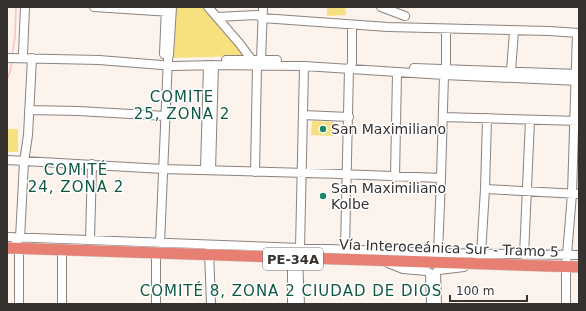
<svg xmlns="http://www.w3.org/2000/svg" width="586" height="311" font-family="'DejaVu Sans',sans-serif">
	<style>
		.grass { fill: #f7e17f }
		.lines { fill: none; stroke-linecap: round; stroke-linejoin: round }
		.stream { stroke: #fdbdca; stroke-width: 1.5 }
		.minor-casing { stroke: #8c837e; stroke-width: 10 }
		.highway-casing { stroke: #d3d2d1; stroke-width: 12 }
		.minor { stroke: #fff; stroke-width: 8 }
		.highway { stroke: #e78072; stroke-width: 11 }
		.poi-dot { fill: #1d8967; stroke: #fff; stroke-width: 1.5 }
		.labels { text-anchor: middle; dominant-baseline: central; stroke-width: 3; stroke-linejoin: round; paint-order: stroke }
		.shield { fill: #fff; stroke: #72706e; stroke-width: 1 }
		.shield-label { font-size: 13px; font-weight: bold; fill: #363230 }
		.poi-label { font-size: 14px; fill: #363230; stroke: #fff; text-anchor: start }
		.street-label { font-size: 14px; fill: #363230; stroke: #fff }
		.neighbourhood-label { font-size: 15px; letter-spacing: 1px; fill: #0e5942; stroke: #fff }
	</style>
	<rect width="100%" height="100%" fill="#fdf3ed"/>
	<!-- grass -->
	<path class="grass" d="M174 7H204C212 16 242 47 242 56L172 58Z
		M327 7H345L346 15 327 16Z
		M312 121 334 122V136L311 135Z
		M7 129H18V152H7Z"/>
	<g class="lines">
		<!-- stream -->
		<path class="stream" d="M12 55 15 37 16 7
			M7 79 10 72 12 61"/>
		<!-- minor casing -->
		<g class="minor-casing">
			<path id="minor" d="M94 7 171 12
				M208 7 240 44 251 59
				M381 7 405 16
				M217 17 258 15 262 18 388 27 549 31 579 33
				M23 54 25 7
				M164 54 166 7
				M7 58 99 60 174 66 214 65 304 66 444 75 579 81
				M226 60H277
				M261 60 263 7
				M414 68 579 74
				M511 71 514 31
				M29 110 78 111 166 116
				M303 115 349 117
				M443 117 579 121
				M7 160 163 169 341 174 441 178
				M205 169 208 65
				M211 170 214 65
				M255 172 257 66
				M395 177 397 73
				M485 189 579 194
				M7 237 438 253 579 255
				M90 240 92 164
				M16 241 20 238 24 162 28 135 32 58
				M160 243 168 58 169 55 172 7
				M300 248 304 66
				M345 249 349 69 352 64V25
				M209 251 211 304
				M438 253 441 178 444 75 446 69V29
				M524 255 530 120
				M478 258 481 254 485 189 487 118
				M298 259 300 304
				M388 263 403 269 426 271 430 273 431 304
				M19 304V249
				M62 304V250
				M156 304V254
				M292 304V259
				M437 304 436 272 439 270 464 267
				M566 304V267L572 194 577 33"/>
		</g>
		<!-- highway casing -->
		<g class="highway-casing">
			<path id="highway" d="M7 248 579 267"/>
		</g>
		<!-- minor -->
		<use href="#minor" class="minor"/>
		<!-- highway -->
		<use href="#highway" class="highway"/>
	</g>
	<!-- markers -->
	<g class="poi-dot">
		<circle cx="323" cy="129" r="4"/>
		<circle cx="323" cy="196" r="4"/>
	</g>
	<g class="labels">
		<!-- shield labels -->
		<rect class="shield" x="263" y="248" width="60" height="22" rx="3"/>
		<g class="shield-label">
			<text x="293" y="259">PE-34A</text>
		</g>
		<!-- poi labels -->
		<g class="poi-label">
			<text x="331" y="129">San Maximiliano</text>
			<text x="331" y="188">San Maximiliano<tspan x="331" dy="16">Kolbe</tspan></text>
		</g>
		<!-- street labels -->
		<g class="street-label">
			<text transform="translate(449 248) rotate(2)">Vía Interoceánica Sur - Tramo 5</text>
		</g>
		<!-- neighbourhood labels -->
		<g class="neighbourhood-label">
			<text x="182" y="97">COMITE<tspan x="182" dy="17">25, ZONA 2</tspan></text>
			<text x="76" y="170">COMITÉ<tspan x="76" dy="17">24, ZONA 2</tspan></text>
			<text x="291" y="291">COMITÉ 8, ZONA 2 CIUDAD DE DIOS</text>
		</g>
	</g>
	<!-- border -->
	<rect width="586" height="311" fill="none" stroke="#363230" stroke-width="16"/>
	<!-- scale -->
	<path d="M450 295v6h77v-6" fill="none" stroke="#363230" stroke-width="2"/>
	<text x="456" y="295" font-size="12" fill="#363230" stroke="#ffffff" stroke-width="3" paint-order="stroke">100 m</text>
</svg>
